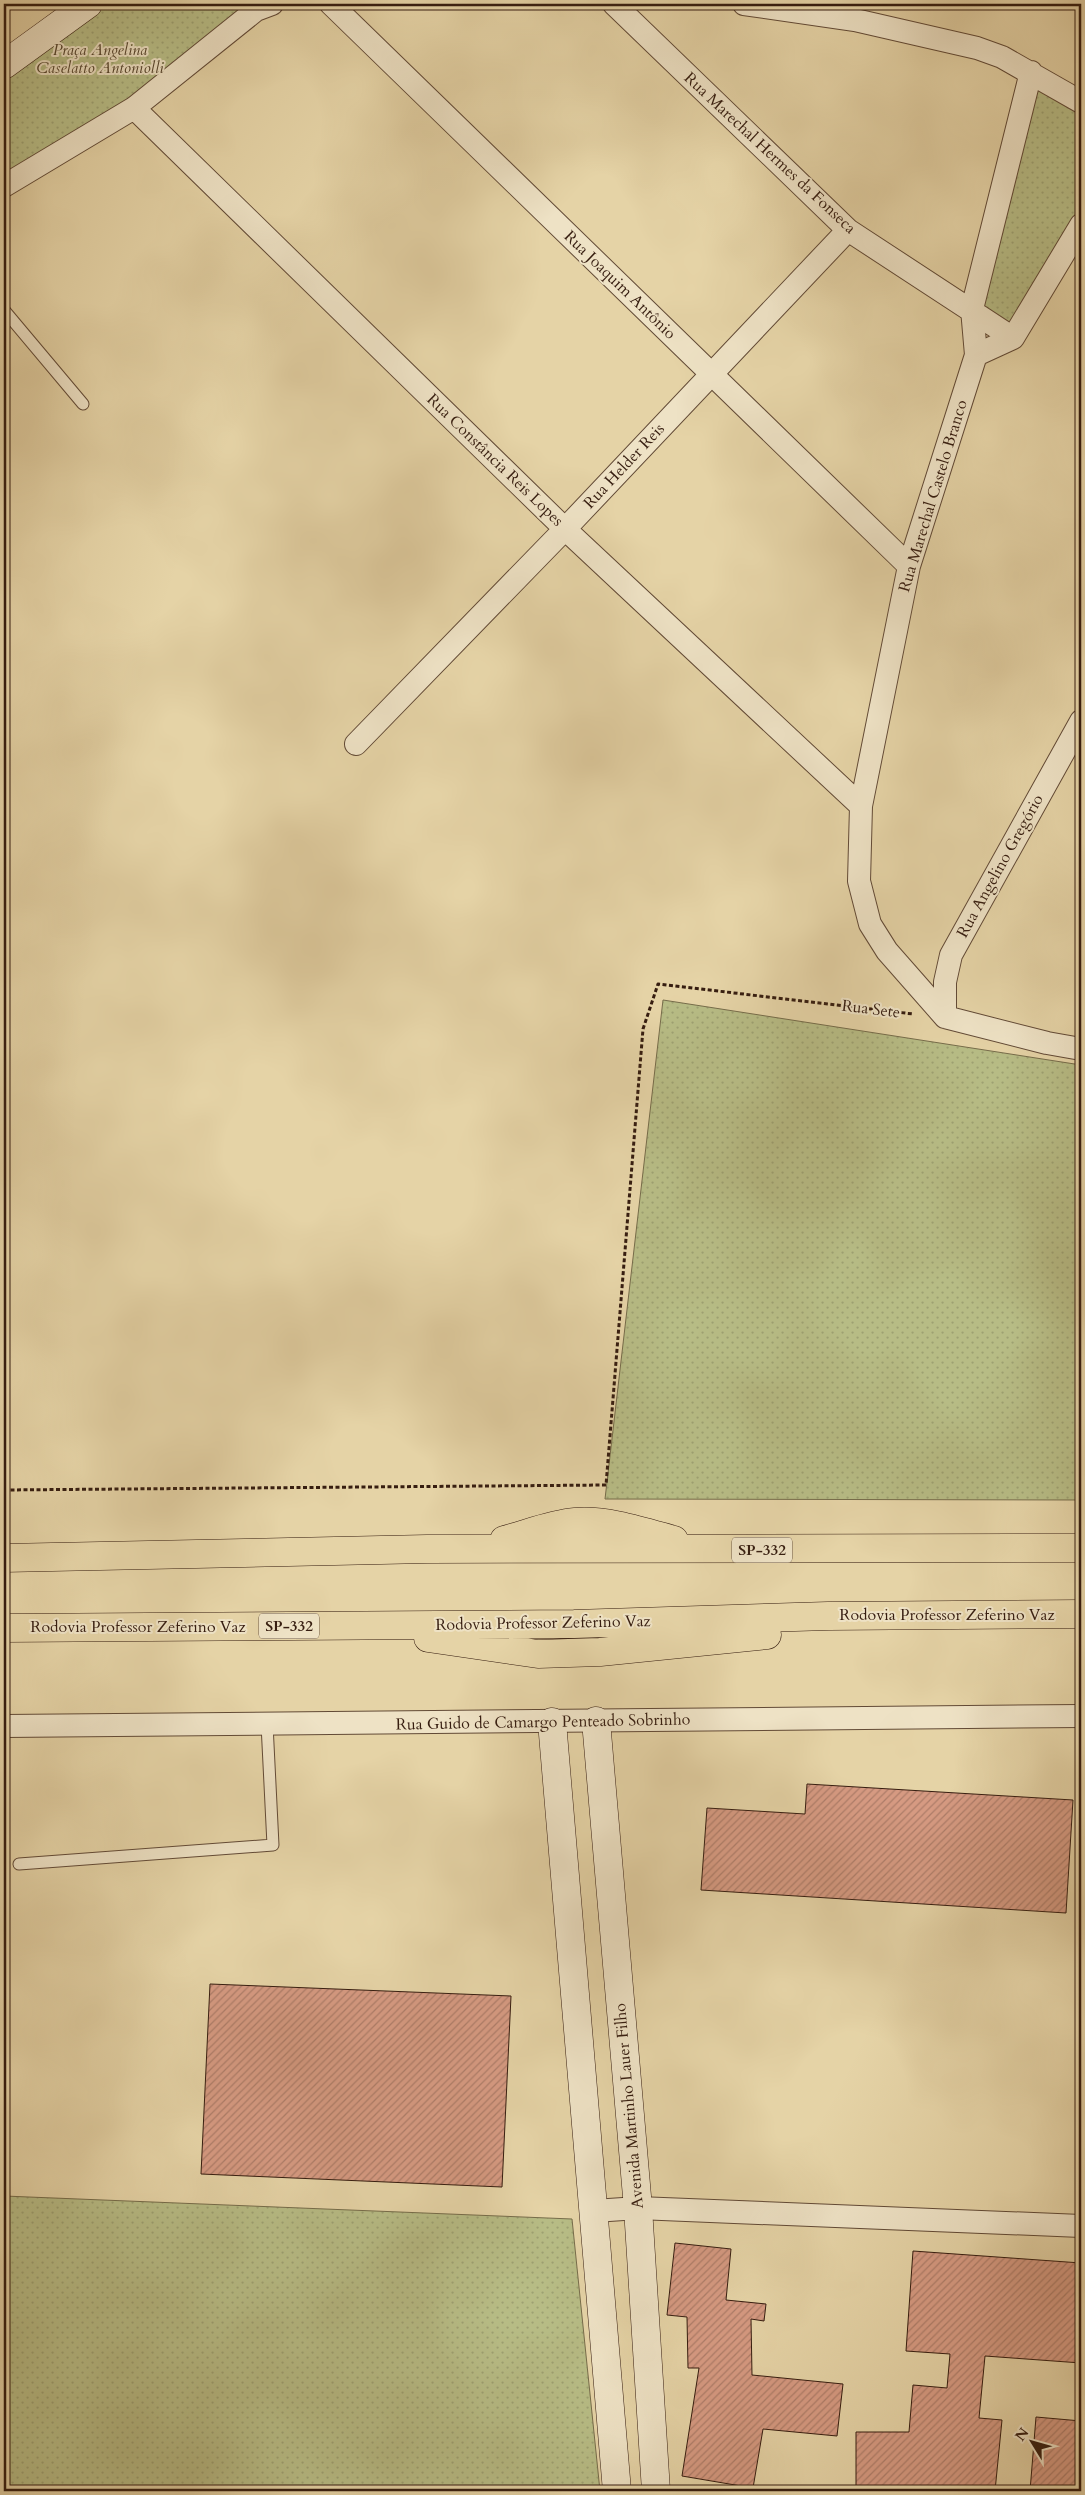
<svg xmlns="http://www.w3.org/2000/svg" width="1085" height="2495" font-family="Cardo,serif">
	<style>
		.park { fill: url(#park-dots); stroke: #766c4a }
		.building { fill: url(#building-hatch); stroke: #361d10 }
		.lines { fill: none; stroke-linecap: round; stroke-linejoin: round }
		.lane-casing { stroke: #624a36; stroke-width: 13 }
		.street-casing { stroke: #624a36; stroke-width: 24 }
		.secondary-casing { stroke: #361d10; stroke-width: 29 }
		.highway-casing { stroke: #361d10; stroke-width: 29 }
		.path { stroke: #361d10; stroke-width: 3; stroke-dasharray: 4 2.5; stroke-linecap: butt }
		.lane { stroke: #eee2c5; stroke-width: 11 }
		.street { stroke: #eee2c5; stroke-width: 22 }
		.secondary { stroke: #eee2c5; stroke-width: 28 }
		.highway { stroke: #e5d3a6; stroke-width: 28 }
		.labels { text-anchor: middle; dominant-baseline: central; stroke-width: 4; stroke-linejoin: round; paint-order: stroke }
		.shield { fill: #eee2c5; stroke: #6d5846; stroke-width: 1 }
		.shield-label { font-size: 15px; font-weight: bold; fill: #361d10 }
		.park-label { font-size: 16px; font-style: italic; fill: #56452d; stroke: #eee2c5 }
		.street-label { font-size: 16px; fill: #361d10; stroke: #eee2c5 }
	</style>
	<defs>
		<pattern id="park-dots" width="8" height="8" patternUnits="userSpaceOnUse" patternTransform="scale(1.25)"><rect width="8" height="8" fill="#b7bc85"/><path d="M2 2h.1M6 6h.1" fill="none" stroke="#9ea172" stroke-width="1.8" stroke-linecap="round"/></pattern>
		<pattern id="building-hatch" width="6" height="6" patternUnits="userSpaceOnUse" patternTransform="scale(1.25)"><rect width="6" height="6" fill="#d69a82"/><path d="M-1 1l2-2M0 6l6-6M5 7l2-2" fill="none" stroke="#ae7d69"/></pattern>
	</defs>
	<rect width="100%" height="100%" fill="#e5d3a6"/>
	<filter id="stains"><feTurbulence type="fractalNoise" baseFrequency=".004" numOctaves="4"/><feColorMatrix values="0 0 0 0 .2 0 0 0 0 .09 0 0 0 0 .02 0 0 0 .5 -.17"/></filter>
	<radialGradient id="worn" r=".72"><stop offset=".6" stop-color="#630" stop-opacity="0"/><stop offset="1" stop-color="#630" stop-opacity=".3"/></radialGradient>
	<!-- park -->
	<path class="park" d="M90 4H246L127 102 4 175V69Z
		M1035 84 1081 110V216L1017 330 978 305Z
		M663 1000 1081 1065V1500L605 1499Z
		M4 2196 572 2219 600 2491H4Z"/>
	<!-- building -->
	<path class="building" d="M807 1784 1073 1800 1066 1913 701 1890 707 1808 805 1814Z
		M210 1984 511 1996 502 2187 201 2174Z
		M675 2243 731 2249 726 2300 766 2304 764 2321 751 2319 752 2375 843 2384 837 2436 763 2429 753 2488 682 2476 699 2368H688L687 2317 667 2315Z
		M913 2251 1081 2263V2363L985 2356 979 2418 1002 2420 995 2491H856V2432H909L913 2385 947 2388 950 2354 906 2351Z
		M1036 2417 1081 2421V2491H1030Z"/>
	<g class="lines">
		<!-- lane casing -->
		<g class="lane-casing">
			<path id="lane" d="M4 310 83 404
				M19 1864 273 1845 267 1724"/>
		</g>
		<!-- street casing -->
		<g class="street-casing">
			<path id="street" d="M331 4 909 566
				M614 4 848 230 1013 338
				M744 4 855 20 977 48 1002 57 1081 102
				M134 108 565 529 861 806
				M4 186 134 108 256 10 272 4
				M976 355 1013 338 1081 225
				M356 744 565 529 848 230
				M945 1017 887 951 870 924 859 881 861 806 909 566 976 355 972 309 1031 72
				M945 1017V982L951 955 1081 721
				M945 1017 1047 1043 1081 1049
				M4 1726 1081 1716
				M594 2211 638 2208 1081 2226"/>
		</g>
		<!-- secondary casing -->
		<g class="secondary-casing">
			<path id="secondary" d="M4 65 88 4
				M596 1721 638 2208 656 2491
				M552 1722 617 2491"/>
		</g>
		<!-- highway casing -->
		<g class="highway-casing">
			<path id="highway" d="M504 1540C527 1534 551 1524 575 1522 606 1519 645 1532 674 1540
				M4 1558 427 1549 1081 1548
				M4 1628 574 1624 828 1616 1081 1614
				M428 1638 538 1654 600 1652 767 1635"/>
		</g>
		<!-- path -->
		<path class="path" d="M4 1490 606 1485 643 1029 658 984 913 1014"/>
		<!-- lane -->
		<use href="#lane" class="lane"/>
		<!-- street -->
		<use href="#street" class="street"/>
		<!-- secondary -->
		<use href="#secondary" class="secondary"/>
		<!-- highway -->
		<use href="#highway" class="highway"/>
	</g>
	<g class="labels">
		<!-- shield labels -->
		<g class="shield">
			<rect x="732" y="1537.5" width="60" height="25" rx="4"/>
			<rect x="259" y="1613.5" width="60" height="25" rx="4"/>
		</g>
		<g class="shield-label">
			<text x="762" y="1550">SP-332</text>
			<text x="289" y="1626">SP-332</text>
		</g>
		<!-- park labels -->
		<g class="park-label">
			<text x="100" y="50">Praça Angelina<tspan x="100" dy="18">Caselatto Antoniolli</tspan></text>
		</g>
		<!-- street labels -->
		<g class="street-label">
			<text transform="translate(770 153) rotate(43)">Rua Marechal Hermes da Fonseca</text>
			<text transform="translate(620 285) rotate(44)">Rua Joaquim Antônio</text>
			<text transform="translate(495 460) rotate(44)">Rua Constância Reis Lopes</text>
			<text transform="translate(624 466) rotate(-47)">Rua Helder Reis</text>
			<text transform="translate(933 496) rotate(-73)">Rua Marechal Castelo Branco</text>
			<text transform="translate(1000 866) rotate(-61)">Rua Angelino Gregório</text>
			<text transform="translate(871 1009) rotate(7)">Rua Sete</text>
			<text x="947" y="1615">Rodovia Professor Zeferino Vaz</text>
			<text transform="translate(543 1623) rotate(-1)">Rodovia Professor Zeferino Vaz</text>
			<text x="138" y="1627">Rodovia Professor Zeferino Vaz</text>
			<text transform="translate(543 1722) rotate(-1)">Rua Guido de Camargo Penteado Sobrinho</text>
			<text transform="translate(629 2106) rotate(-95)">Avenida Martinho Lauer Filho</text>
		</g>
	</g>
	<!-- margin -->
	<rect width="1085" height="2495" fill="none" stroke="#e5d3a6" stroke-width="20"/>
	<rect x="5" y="5" width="1075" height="2485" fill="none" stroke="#361d10" stroke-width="2.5"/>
	<rect x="10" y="10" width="1065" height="2475" fill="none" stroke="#361d10"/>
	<!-- north arrow -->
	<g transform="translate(1032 2442) rotate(307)" stroke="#eee2c5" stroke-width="4" paint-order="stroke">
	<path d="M0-4L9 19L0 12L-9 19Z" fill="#361d10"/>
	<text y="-8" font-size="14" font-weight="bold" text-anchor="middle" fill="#361d10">N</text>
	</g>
	<rect width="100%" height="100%" filter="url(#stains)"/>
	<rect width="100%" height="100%" fill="url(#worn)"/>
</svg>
